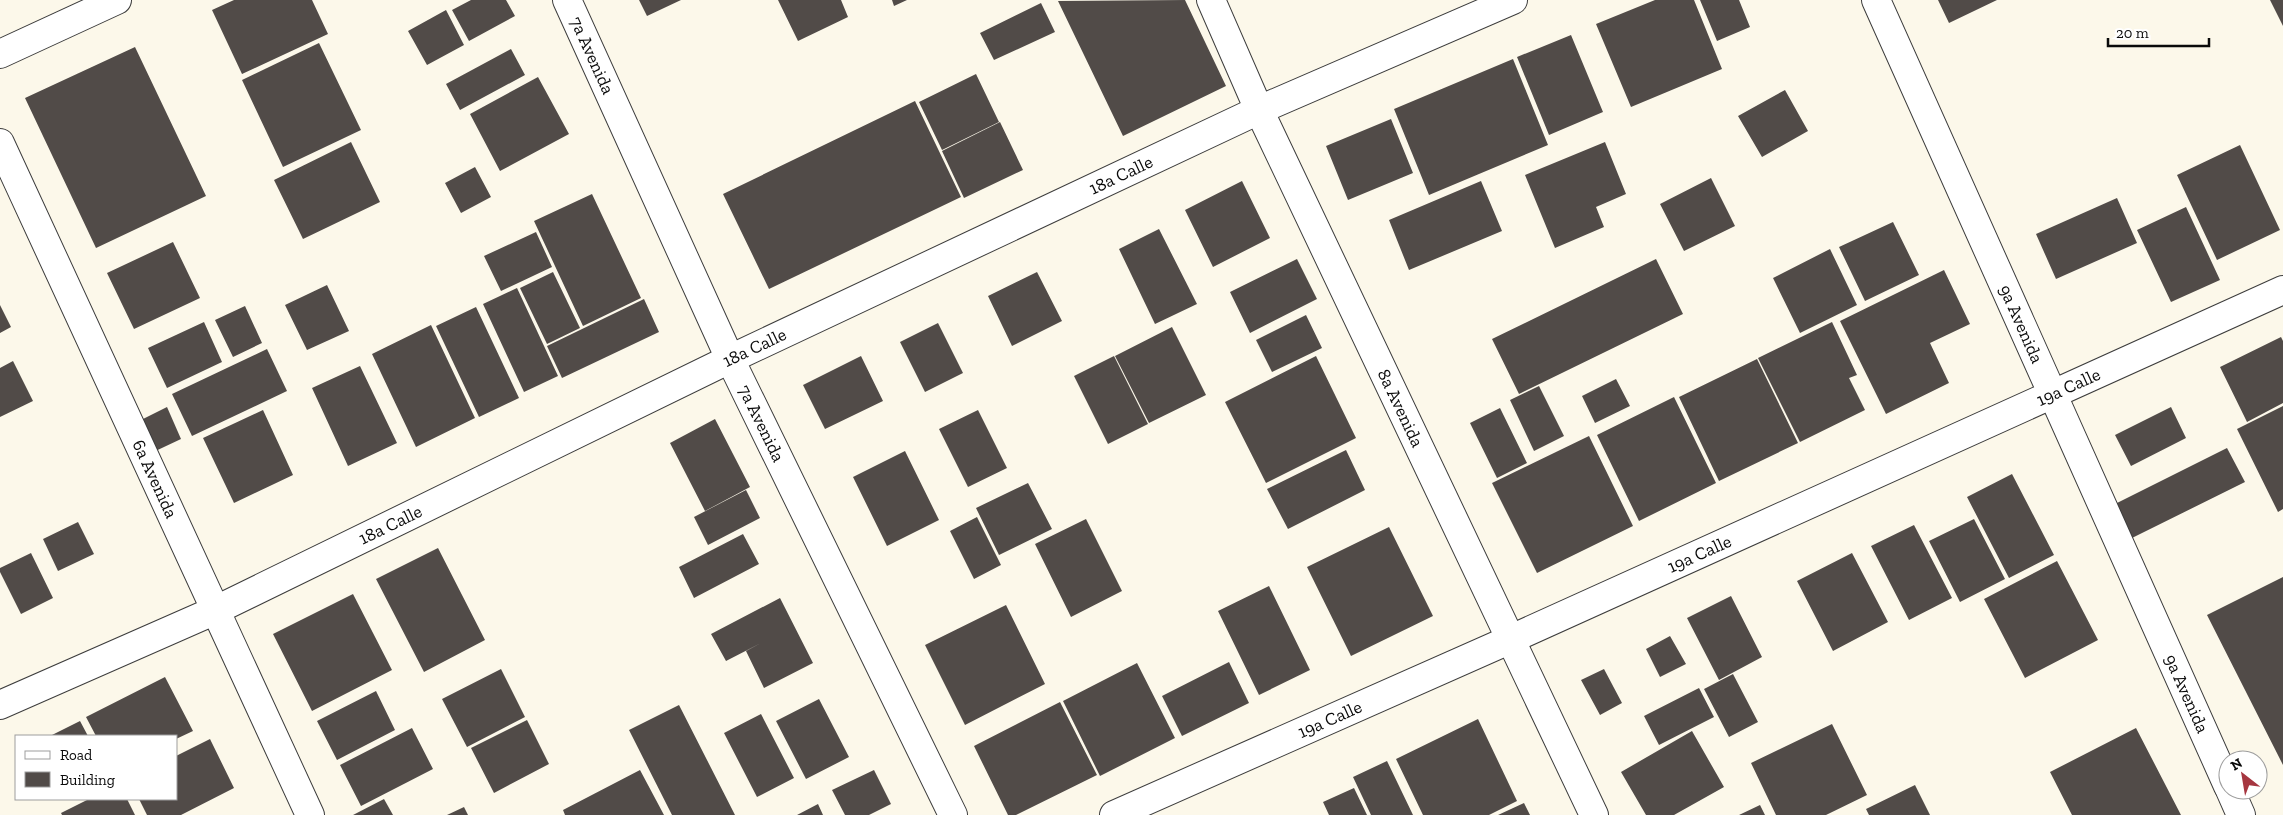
<svg xmlns="http://www.w3.org/2000/svg" width="2283" height="815" font-family="'Zilla Slab',serif">
	<style>
		.building { fill: #514b48 }
		.lines { fill: none; stroke-linecap: round; stroke-linejoin: round }
		.minor-casing { stroke: #3d3d3d; stroke-width: 30 }
		.minor { stroke: #fff; stroke-width: 28 }
		.labels { text-anchor: middle; dominant-baseline: central; stroke-width: 5; stroke-linejoin: round; paint-order: stroke }
		.street-label { font-size: 18px; fill: #0a0a0a; stroke: #fff }
	</style>
	<rect width="100%" height="100%" fill="#fcf8ea"/>
	<!-- building -->
	<path class="building" d="M234 0H312L328 34 242 74 212 10Z
		M471 0H506L515 16 469 41 452 10Z
		M639 0H681L647 16Z
		M778 0H841L848 17 798 41Z
		M892 0H907L894 6Z
		M1185 0 1226 86 1123 136 1058 1Z
		M1655 0H1694L1722 69 1631 107 1596 24Z
		M1700 0H1739L1750 27 1717 41Z
		M1938 0H1997L1949 23Z
		M2270 0H2283V26Z
		M1041 3 1055 32 994 60 980 33Z
		M446 10 464 45 427 65 408 31Z
		M1571 35 1603 112 1549 135 1517 57Z
		M319 43 361 130 283 167 242 80Z
		M135 47 206 196 96 248 25 98Z
		M511 49 525 75 460 110 446 84Z
		M1513 59 1548 145 1429 195 1394 109Z
		M976 74 999 122 942 150 919 102Z
		M538 77 569 134 500 171 470 114Z
		M1785 90 1808 131 1762 157 1738 116Z
		M915 101 961 197 769 289 723 194Z
		M1391 119 1413 173 1348 200 1326 146Z
		M1000 122 1023 170 964 198 942 151Z
		M351 142 380 202 303 239 274 180Z
		M1605 142 1626 194 1596 207 1604 227 1555 248 1525 175Z
		M2240 145 2280 230 2217 260 2177 175Z
		M475 167 491 197 461 213 445 183Z
		M1711 178 1735 226 1684 251 1660 204Z
		M1242 181 1270 238 1213 267 1185 210Z
		M1481 181 1502 231 1409 270 1389 220Z
		M592 194 641 298 583 326 534 221Z
		M2117 198 2137 243 2056 279 2036 234Z
		M2186 207 2220 280 2171 302 2137 230Z
		M1893 222 1919 275 1865 301 1839 247Z
		M1159 229 1197 304 1155 324 1119 249Z
		M536 232 552 267 501 291 484 256Z
		M173 242 200 298 134 329 107 273Z
		M1830 249 1857 305 1800 333 1773 278Z
		M1297 259 1317 299 1250 333 1230 292Z
		M1656 259 1683 314 1519 394 1492 339Z
		M1944 270 1970 324 1930 343 1949 383 1886 414 1840 321Z
		M553 272 580 328 547 344 520 288Z
		M1037 272 1062 321 1012 346 988 296Z
		M327 285 349 331 307 350 285 305Z
		M517 288 558 376 524 392 483 304Z
		M644 299 659 332 562 378 547 346Z
		M0 305 11 327 0 333Z
		M245 306 262 343 233 357 215 320Z
		M476 307 519 398 479 417 436 326Z
		M1306 315 1322 348 1272 372 1256 340Z
		M204 322 222 362 167 388 148 348Z
		M1832 322 1857 375 1849 378 1865 410 1800 442 1758 358Z
		M938 323 963 373 925 392 900 342Z
		M431 325 475 418 416 447 372 354Z
		M1172 327 1206 395 1149 423 1115 356Z
		M2281 337 2283 341V403L2247 422 2220 367Z
		M267 349 287 391 192 436 172 394Z
		M861 356 883 401 825 429 803 385Z
		M1114 356 1148 424 1108 444 1074 376Z
		M1316 356 1356 438 1266 483 1225 402Z
		M1757 359 1798 443 1719 481 1679 397Z
		M13 361 33 401 0 417V368Z
		M360 366 397 443 348 466 312 388Z
		M1616 379 1630 406 1595 423 1582 396Z
		M1539 386 1564 436 1534 451 1510 400Z
		M1674 397 1716 483 1639 521 1597 435Z
		M2283 406V509L2278 512 2237 429Z
		M167 407 181 439 147 455 133 424Z
		M2171 407 2186 438 2131 466 2115 435Z
		M1500 408 1527 463 1497 478 1470 423Z
		M263 410 293 475 234 503 203 438Z
		M978 410 1007 468 968 487 939 429Z
		M715 419 750 487 705 511 670 443Z
		M1589 436 1633 526 1537 573 1492 483Z
		M2227 448 2245 482 2132 538 2115 504Z
		M1346 450 1365 490 1288 529 1267 489Z
		M905 451 939 520 887 546 853 477Z
		M2012 474 2054 555 2009 578 1967 497Z
		M1028 483 1052 529 999 555 976 508Z
		M746 490 760 518 708 545 694 517Z
		M977 517 1001 565 974 579 950 531Z
		M1086 519 1122 591 1071 617 1035 544Z
		M1974 519 2005 579 1960 602 1929 541Z
		M78 522 94 554 58 571 43 539Z
		M1914 525 1952 598 1909 620 1871 546Z
		M1389 527 1433 616 1351 656 1307 567Z
		M743 534 759 564 694 598 679 567Z
		M438 548 485 640 424 672 376 579Z
		M31 553 53 598 21 614 0 572V568Z
		M1852 553 1888 622 1833 651 1797 581Z
		M2057 561 2098 640 2025 678 1984 599Z
		M2283 577V765L2207 615Z
		M1269 586 1310 670 1259 695 1218 611Z
		M353 594 392 670 312 711 273 634Z
		M1731 596 1762 657 1719 680 1687 618Z
		M780 598 813 663 764 688 746 651 761 643 726 661 711 634Z
		M1006 605 1045 684 965 725 925 645Z
		M1670 636 1686 664 1660 677 1646 649Z
		M1229 662 1249 703 1182 736 1162 696Z
		M1137 663 1175 738 1100 776 1063 701Z
		M501 669 525 717 467 747 442 699Z
		M1604 669 1622 703 1600 715 1581 680Z
		M1733 674 1758 722 1729 737 1704 689Z
		M165 677 193 731 176 739V736H96L86 717Z
		M1699 688 1714 717 1659 745 1644 716Z
		M376 691 395 730 337 760 317 721Z
		M819 699 849 757 806 779 776 721Z
		M1060 702 1097 775 1016 815H1008L974 746Z
		M679 705 735 815H672L629 730Z
		M761 714 794 778 757 797 724 733Z
		M1478 719 1517 801 1489 815H1423L1396 759Z
		M527 720 549 764 494 793 471 748Z
		M80 721 88 736H50Z
		M1832 724 1867 795 1826 815H1776L1751 763Z
		M412 728 433 769 361 806 340 765Z
		M2136 728 2181 815H2072L2050 772Z
		M1692 731 1724 787 1674 815H1646L1621 772Z
		M210 739 234 788 181 815H147L139 799H176V756Z
		M1387 761 1413 815H1371L1353 777Z
		M640 770 664 815H565L563 810Z
		M874 770 891 804 869 815H845L832 790Z
		M1915 785 1930 815H1869L1866 809Z
		M1354 788 1367 815H1329L1323 802Z
		M89 799H127L135 815H62L61 813Z
		M384 799 393 815H353Z
		M1524 803 1530 815H1498Z
		M818 804 823 815H797Z
		M1760 805 1765 815H1739Z
		M464 807 468 815H447Z"/>
	<g class="lines">
		<!-- minor casing -->
		<g class="minor-casing">
			<g id="minor">
				<path id="s1" d="M567 0 730 359 953 815"/>
				<path id="s2" d="M1211 0 1259 110 1594 815"/>
				<path id="s3" d="M1876 0 2228 786"/>
				<path d="M0 54 117 0"/>
				<path id="s4" d="M0 143 310 815"/>
				<path id="s5" d="M0 705 216 610 730 359 1259 110 1513 0"/>
				<path d="M2230 790 2241 815"/>
				<path id="s6" d="M1114 815 1509 640 2283 290"/>
			</g>
		</g>
		<!-- minor -->
		<use href="#minor" class="minor"/>
	</g>
	<g class="labels">
		<!-- street labels -->
		<g class="street-label">
			<text stroke="none"><textPath href="#s1" startOffset="61">7a Avenida</textPath></text>
			<text stroke="none"><textPath href="#s5" startOffset="1240">18a Calle</textPath></text>
			<text stroke="none"><textPath href="#s3" startOffset="355">9a Avenida</textPath></text>
			<text stroke="none"><textPath href="#s5" startOffset="835">18a Calle</textPath></text>
			<text stroke="none"><textPath href="#s6" startOffset="1046">19a Calle</textPath></text>
			<text stroke="none"><textPath href="#s2" startOffset="450">8a Avenida</textPath></text>
			<text stroke="none"><textPath href="#s1" startOffset="466">7a Avenida</textPath></text>
			<text stroke="none"><textPath href="#s4" startOffset="370">6a Avenida</textPath></text>
			<text stroke="none"><textPath href="#s5" startOffset="430">18a Calle</textPath></text>
			<text stroke="none"><textPath href="#s6" startOffset="641">19a Calle</textPath></text>
			<text stroke="none"><textPath href="#s3" startOffset="760">9a Avenida</textPath></text>
			<text stroke="none"><textPath href="#s6" startOffset="236">19a Calle</textPath></text>
		</g>
	</g>
	<!-- legend -->
	<rect x="15" y="735" width="162" height="65" fill="#ffffff" stroke="#9d9d9d"/>
	<rect x="25" y="751" width="25" height="8" fill="#ffffff" stroke="#9d9d9d"/>
	<text x="60" y="760" font-size="15" fill="#0a0a0a">Road</text>
	<rect x="25" y="772" width="25" height="15" fill="#514b48" stroke="#9d9d9d"/>
	<text x="60" y="785" font-size="15" fill="#0a0a0a">Building</text>
	<!-- north arrow -->
	<g transform="translate(2243 775) rotate(329)"><circle r="24" fill="#ffffff" stroke="#9d9d9d"/>
	<path d="M0-4L9 19L0 12L-9 19Z" fill="#a63640"/>
	<text y="-8" font-size="14" font-weight="bold" text-anchor="middle" fill="#0a0a0a">N</text>
	</g>
	<!-- scale -->
	<path d="M2108 38v8h101v-8" fill="none" stroke="#0a0a0a" stroke-width="2.5"/>
	<text x="2116" y="38" font-size="15" fill="#0a0a0a" stroke="#ffffff" stroke-width="4" paint-order="stroke">20 m</text>
</svg>
